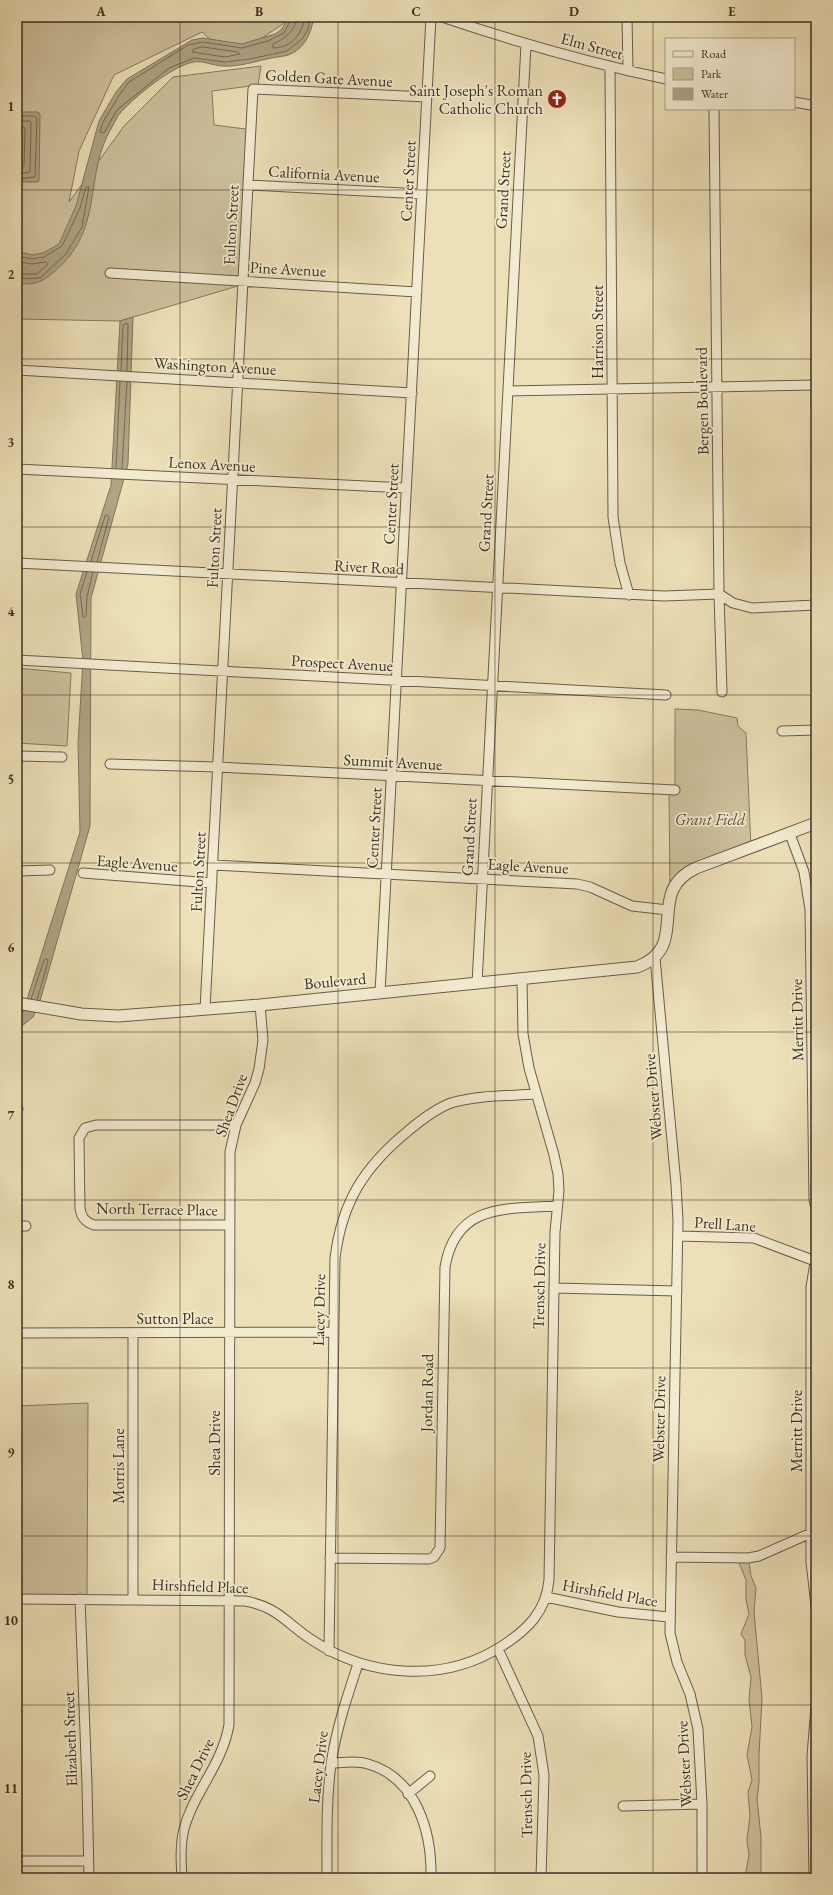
<svg xmlns="http://www.w3.org/2000/svg" width="833" height="1895" font-family="'EB Garamond',serif">
	<style>
		.green { fill: #cfc29f; stroke: #857a61 }
		.water { fill: #b0a485; stroke: #81765e }
		.lines { fill: none; stroke-linecap: round; stroke-linejoin: round }
		.shore { stroke: #766a54; stroke-width: 1 }
		.minor-casing { stroke: #685d48; stroke-width: 11 }
		.tertiary-casing { stroke: #685d48; stroke-width: 13 }
		.minor { stroke: #f3ebd1; stroke-width: 9 }
		.tertiary { stroke: #f3ebd1; stroke-width: 11 }
		.grid { fill: none; stroke: #3b3123; stroke-width: 1; stroke-opacity: 0.55 }
		.labels { text-anchor: middle; dominant-baseline: central; stroke-width: 3.5; stroke-linejoin: round; paint-order: stroke }
		.street-label { font-size: 16px; fill: #3b3123; stroke: #f3ebd1 }
		.poi-label { font-size: 16px; fill: #3b3123; stroke: #f3ebd1; text-anchor: end }
		.park-label { font-size: 16px; font-style: italic; fill: #594e3c; stroke: #f3ebd1 }
		.neatline { fill: none; stroke: #3b3123; stroke-width: 1.5 }
		.grid-label { font-size: 13px; text-anchor: middle; font-weight: bold; fill: #3b3123 }
	</style>
	<rect width="100%" height="100%" fill="#ede0b8"/>
	<filter id="stains"><feTurbulence type="fractalNoise" baseFrequency=".005" numOctaves="4"/><feColorMatrix values="0 0 0 0 .2 0 0 0 0 .09 0 0 0 0 .02 0 0 0 .5 -.17"/></filter>
	<radialGradient id="worn" r=".72"><stop offset=".6" stop-color="#630" stop-opacity="0"/><stop offset="1" stop-color="#630" stop-opacity=".3"/></radialGradient>
	<!-- green -->
	<path class="green" d="M17 17H284L283 24 242 51 215 44 202 32 114 75 79 151 69 202 124 126 173 77 261 66 258 85 212 91 214 125 254 130 248 283 120 321 17 319Z
		M17 668 71 673 67 746 17 743Z
		M675 709 698 710 737 718 738 726 746 733 751 848 696 868 670 892 669 789H675Z
		M88 1403 87 1597 17 1596V1406Z
		M752 1558 749 1563 751 1576 756 1588 754 1612 762 1698 759 1755V1783L757 1799 761 1837V1878L745 1877 749 1855 747 1840 750 1816 748 1792 752 1780 747 1755 752 1727 749 1700 751 1677 745 1655V1640L741 1634 749 1614 746 1599V1580L738 1560Z"/>
	<!-- water -->
	<path class="water" d="M289 17H314C311 33 305 49 288 55 282 57 274 57 267 59 253 62 238 67 223 66 213 66 203 60 193 62 171 67 137 95 121 112 117 116 115 122 112 127 83 175 105 229 55 271 42 282 35 286 17 283V251L32 255 43 253 59 244 76 206 99 121 116 92 127 79 192 40 203 38 242 44 275 34 281 30Z
		M17 112H38L40 114 39 181 37 182H17Z
		M133 317 128 464 91 598 90 826 40 1001 33 1017 17 1030V1014L23 1012 80 832 78 743 83 661 76 594 111 485 120 321Z"/>
	<g class="lines">
		<!-- shore -->
		<path class="shore" d="M292 17 284 33 268 41 242 48 203 42 188 45 129 82 120 94 103 122 100 132 104 133 117 110 169 68 194 58 225 62 250 59 287 51 302 39 308 30 310 17
			M297 17C296 31 284 39 273 44V48C292 48 302 34 305 17
			M203 47 238 52 240 54 225 57 192 52 194 49Z
			M17 116H35L37 118 35 177 17 179
			M17 121H30L31 123 30 172 17 174
			M17 127H24L25 129 24 166 17 168
			M17 256 32 259 44 257 62 246 80 208 86 187H89L82 227 66 254 40 278 17 279
			M17 261 31 264 46 262 48 264 37 274H17
			M121 371 123 325 127 323 128 325 127 371
			M116 468 120 382
			M122 469 127 382
			M91 561 105 516 107 515 109 517 97 562
			M87 572 80 594 83 616 84 618 86 616 87 597 93 572
			M31 999 44 960 46 958 48 961 37 1000"/>
		<!-- minor casing -->
		<g class="minor-casing">
			<path id="minor" d="M442 17C516 42 590 63 666 79
				M627 17 628 71
				M610 67 613 517 620 563 629 595
				M794 102 816 106
				M714 109 719 594 722 692
				M248 185 422 194
				M110 273 417 292
				M17 370 412 393
				M508 391 816 385
				M17 469 406 488
				M17 563 664 596 719 594 733 603 752 608 816 605
				M17 660 666 695
				M782 731 816 730
				M17 756 62 757
				M110 764 218 767 675 790
				M790 834 804 872 810 909 814 1200 816 1208
				M213 865 577 884 590 887 632 906 668 910
				M17 871 50 870
				M83 873 212 883
				M655 958 676 1184 678 1221 670 1633 677 1662 690 1694 698 1729 702 1804V1878
				M477 984 526 44
				M380 993 431 17
				M205 1009 253 89 427 97
				M17 1109H18
				M230 1225H94C85 1222 81 1217 80 1208L79 1138 85 1128 96 1125H236
				M17 1226H26
				M678 1236 754 1238 815 1261
				M816 1257 811 1287V1562L816 1606
				M554 1288 677 1291
				M17 1333 334 1332
				M671 1557 748 1558 759 1556 811 1533
				M330 1558 429 1559 434 1557 440 1548 445 1267C456 1203 506 1209 557 1206
				M546 1597 618 1612 669 1617
				M17 1599 245 1601C278 1607 286 1623 312 1640 368 1677 443 1684 502 1646 527 1630 546 1612 549 1580L555 1232 559 1191 558 1174 554 1155 529 1068 523 1034 522 979
				M80 1599 87 1785 89 1878
				M133 1600V1333
				M498 1649 538 1736 544 1775 541 1878
				M329 1651 335 1258C342 1202 364 1167 408 1131 421 1120 435 1109 451 1103 478 1095 508 1096 536 1094
				M331 1763C343 1763 356 1760 368 1764 417 1778 432 1833 431 1878
				M408 1794 430 1776
				M623 1806 702 1804
				M17 1861H88
				M182 1878C181 1862 180 1845 184 1829 194 1792 222 1765 229 1725L230 1152 236 1125 255 1083 259 1069 263 1040 260 1005
				M327 1878C327 1840 326 1802 331 1764 336 1730 347 1697 358 1664
				M814 1878 812 1756 816 1706"/>
		</g>
		<!-- tertiary casing -->
		<g class="tertiary-casing">
			<path id="tertiary" d="M17 1003 81 1014 118 1016 260 1005 637 967C693 946 643 893 696 868L816 823"/>
		</g>
		<!-- minor -->
		<use href="#minor" class="minor"/>
		<!-- tertiary -->
		<use href="#tertiary" class="tertiary"/>
	</g>
	<!-- grid -->
	<path class="grid" d="M180 17V1878M338 17V1878M495 17V1878M653 17V1878M17 190H816M17 359H816M17 527H816M17 695H816M17 863H816M17 1032H816M17 1200H816M17 1368H816M17 1536H816M17 1705H816"/>
	<!-- icons -->
	<defs>
		<g id="church-disc" transform="scale(1)"><circle r="9.5" fill="#8f2418" stroke="#f3ebd1"/><path d="M-1.2-6h2.4v3.5h3.3v2.4h-3.3V6h-2.4V-.1h-3.3v-2.4h3.3Z" fill="#fff"/></g>
	</defs>
	<g fill-rule="evenodd">
		<use href="#church-disc" x="557" y="99"/>
	</g>
	<g class="labels">
		<!-- street labels -->
		<g class="street-label">
			<text transform="translate(592 46) rotate(15)">Elm Street</text>
			<text transform="translate(329 78) rotate(3)">Golden Gate Avenue</text>
			<text transform="translate(324 174) rotate(3)">California Avenue</text>
			<text transform="translate(408 181) rotate(-87)">Center Street</text>
			<text transform="translate(503 190) rotate(-87)">Grand Street</text>
			<text transform="translate(231 225) rotate(-87)">Fulton Street</text>
			<text transform="translate(288 269) rotate(3)">Pine Avenue</text>
			<text transform="translate(597 332) rotate(-90)">Harrison Street</text>
			<text transform="translate(215 366) rotate(3)">Washington Avenue</text>
			<text transform="translate(702 401) rotate(-91)">Bergen Boulevard</text>
			<text transform="translate(212 464) rotate(3)">Lenox Avenue</text>
			<text transform="translate(391 504) rotate(-87)">Center Street</text>
			<text transform="translate(486 513) rotate(-87)">Grand Street</text>
			<text transform="translate(214 548) rotate(-87)">Fulton Street</text>
			<text transform="translate(369 567) rotate(3)">River Road</text>
			<text transform="translate(342 663) rotate(3)">Prospect Avenue</text>
			<text transform="translate(393 762) rotate(3)">Summit Avenue</text>
			<text transform="translate(374 828) rotate(-87)">Center Street</text>
			<text transform="translate(469 837) rotate(-87)">Grand Street</text>
			<text transform="translate(137 863) rotate(4)">Eagle Avenue</text>
			<text transform="translate(528 866) rotate(3)">Eagle Avenue</text>
			<text transform="translate(198 872) rotate(-87)">Fulton Street</text>
			<text transform="translate(335 981) rotate(-5)">Boulevard</text>
			<text transform="translate(797 1020) rotate(-91)">Merritt Drive</text>
			<text transform="translate(653 1097) rotate(-95)">Webster Drive</text>
			<text transform="translate(231 1105) rotate(-70)">Shea Drive</text>
			<text transform="translate(157 1209) rotate(1)">North Terrace Place</text>
			<text transform="translate(725 1224) rotate(4)">Prell Lane</text>
			<text transform="translate(539 1286) rotate(-89)">Trensch Drive</text>
			<text transform="translate(319 1310) rotate(-89)">Lacey Drive</text>
			<text x="175" y="1318">Sutton Place</text>
			<text transform="translate(427 1393) rotate(-89)">Jordan Road</text>
			<text transform="translate(659 1419) rotate(-89)">Webster Drive</text>
			<text transform="translate(796 1431) rotate(-90)">Merritt Drive</text>
			<text transform="translate(214 1443) rotate(-90)">Shea Drive</text>
			<text transform="translate(118 1466) rotate(-90)">Morris Lane</text>
			<text transform="translate(200 1586) rotate(2)">Hirshfield Place</text>
			<text transform="translate(610 1593) rotate(10)">Hirshfield Place</text>
			<text transform="translate(70 1739) rotate(-92)">Elizabeth Street</text>
			<text transform="translate(684 1764) rotate(-93)">Webster Drive</text>
			<text transform="translate(318 1767) rotate(-83)">Lacey Drive</text>
			<text transform="translate(195 1769) rotate(-64)">Shea Drive</text>
			<text transform="translate(526 1795) rotate(-91)">Trensch Drive</text>
		</g>
		<!-- poi labels -->
		<g class="poi-label">
			<text x="543" y="90">Saint Joseph's Roman<tspan x="543" dy="18">Catholic Church</tspan></text>
		</g>
		<!-- park labels -->
		<g class="park-label">
			<text x="710" y="819">Grant Field</text>
		</g>
	</g>
	<!-- margin -->
	<rect width="833" height="1895" fill="none" stroke="#ede0b8" stroke-width="44"/>
	<!-- legend -->
	<rect x="665" y="38" width="130" height="72" fill="#f3ebd1" stroke="#a9a18b"/>
	<rect x="673" y="51" width="20" height="6" fill="#f3ebd1" stroke="#a9a18b"/>
	<text x="701" y="58" font-size="12" fill="#3b3123">Road</text>
	<rect x="673" y="68" width="20" height="12" fill="#cfc29f" stroke="#a9a18b"/>
	<text x="701" y="78" font-size="12" fill="#3b3123">Park</text>
	<rect x="673" y="88" width="20" height="12" fill="#b0a485" stroke="#a9a18b"/>
	<text x="701" y="98" font-size="12" fill="#3b3123">Water</text>
	<rect x="22" y="22" width="789" height="1851" class="neatline"/>
	<g class="grid-label">
		<text x="101" y="16">A</text>
		<text x="259" y="16">B</text>
		<text x="416" y="16">C</text>
		<text x="574" y="16">D</text>
		<text x="732" y="16">E</text>
		<text x="11" y="111">1</text>
		<text x="11" y="279">2</text>
		<text x="11" y="447">3</text>
		<text x="11" y="616">4</text>
		<text x="11" y="784">5</text>
		<text x="11" y="952">6</text>
		<text x="11" y="1120">7</text>
		<text x="11" y="1289">8</text>
		<text x="11" y="1457">9</text>
		<text x="11" y="1625">10</text>
		<text x="11" y="1793">11</text>
	</g>
	<rect width="100%" height="100%" filter="url(#stains)"/>
	<rect width="100%" height="100%" fill="url(#worn)"/>
</svg>
